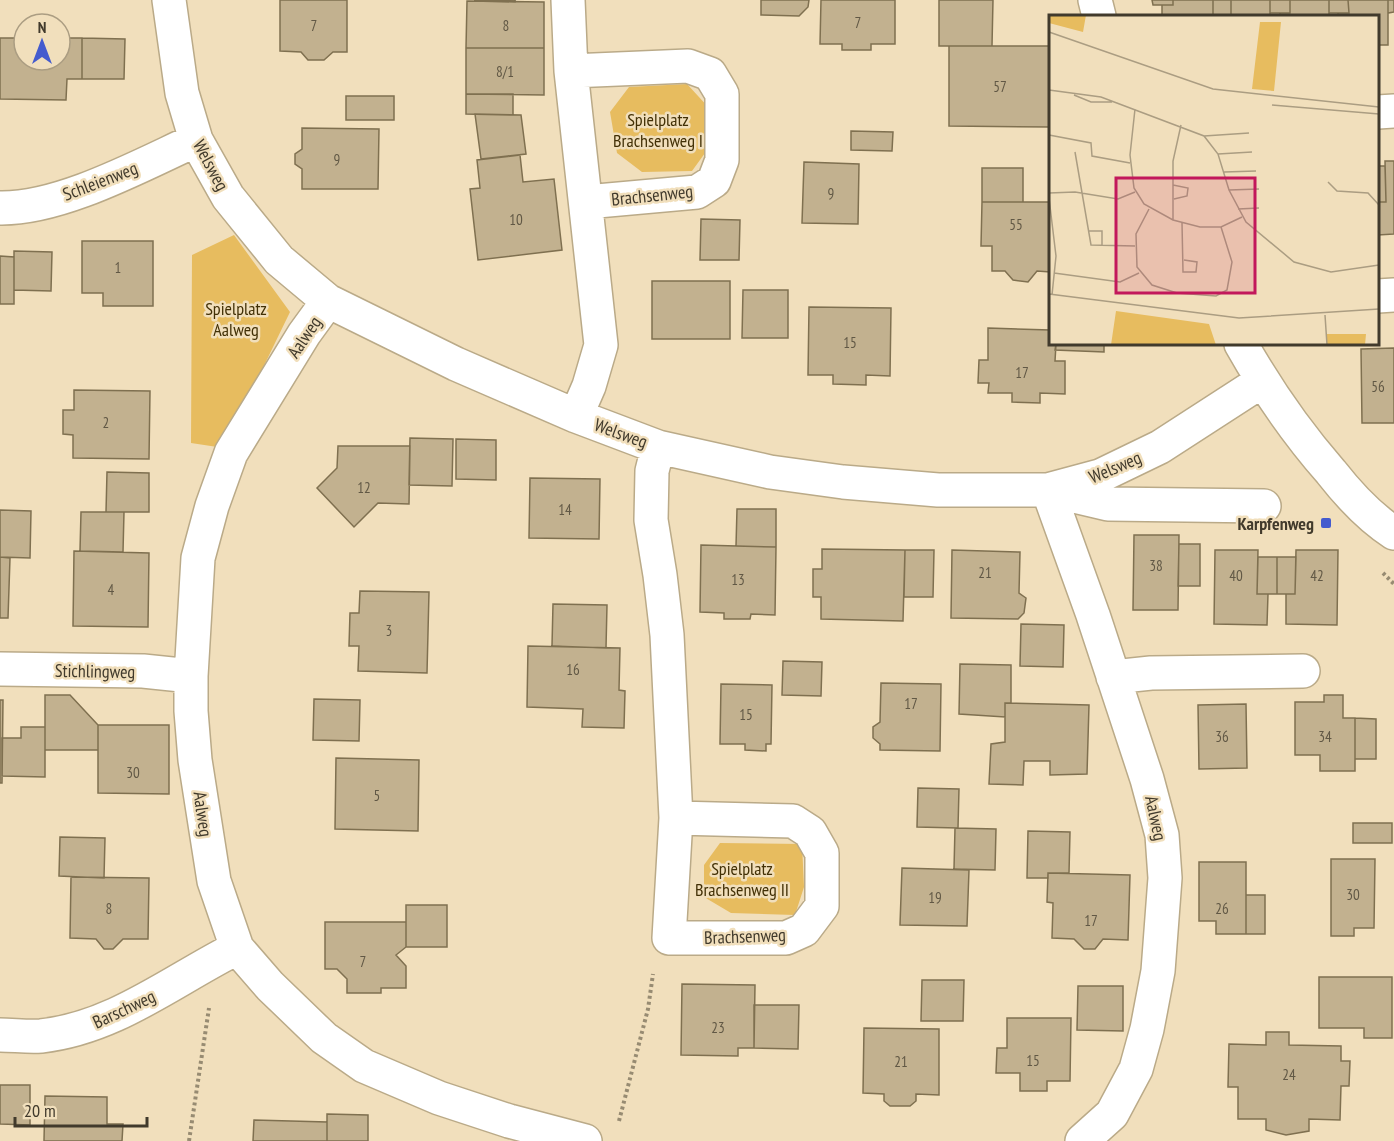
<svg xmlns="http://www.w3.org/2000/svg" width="1394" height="1141" font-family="'PT Sans Narrow',sans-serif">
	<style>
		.green { fill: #e7bc5f }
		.building { fill: #c2b18f; stroke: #7f7050; stroke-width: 1.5 }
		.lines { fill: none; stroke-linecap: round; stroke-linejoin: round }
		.minor-casing { stroke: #baaa88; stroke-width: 36 }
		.path { stroke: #978b72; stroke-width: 4; stroke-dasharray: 3 3; stroke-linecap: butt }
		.minor { stroke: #fff; stroke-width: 33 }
		.poi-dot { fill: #445bce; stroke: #f1dfbc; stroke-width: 2 }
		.labels { text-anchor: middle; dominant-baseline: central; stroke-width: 5; stroke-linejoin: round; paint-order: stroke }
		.number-label { font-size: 15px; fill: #615845 }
		.park-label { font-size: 18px; fill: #423006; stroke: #f1dfbc }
		.street-label { font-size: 18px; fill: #413a2c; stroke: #f1dfbc }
		.poi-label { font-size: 18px; font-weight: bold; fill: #413a2c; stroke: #f1dfbc; text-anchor: end }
		.inset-road { fill: none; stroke: #ab9d82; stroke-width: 1.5 }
		.view { fill: #c2185b; fill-opacity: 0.15; stroke: #c2185b; stroke-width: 3 }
		.inset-edge { fill: none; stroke: #413a2c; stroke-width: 3 }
	</style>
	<rect width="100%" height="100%" fill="#f1dfbc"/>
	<!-- green -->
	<path class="green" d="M687 84 710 109 713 142 692 171 642 172 617 153 610 112 629 87Z
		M234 235 290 312 224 448 191 443 192 255Z
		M720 843 802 844 804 887 795 915 731 913 704 897V865Z"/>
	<!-- building -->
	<path class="building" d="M280 0H347V52H333L324 60H308L301 52 280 51Z
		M475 0H515V2L475 1Z
		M761 0H809L808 7 799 16 761 15Z
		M821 0H895V44H871V50H842V44H820Z
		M939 0H993L992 46H939Z
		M1152 0H1173V5H1153Z
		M1173 0H1213V16H1162V5H1173Z
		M1213 0H1231V16H1213Z
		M1231 0H1270V16H1222H1231Z
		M1270 0H1290V13H1270Z
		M1290 0H1329V16H1280V13H1290Z
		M1329 0H1348L1349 13H1329Z
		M1348 0H1388V45H1378V16H1338V13H1349Z
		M1388 0H1394V12L1388 13Z
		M467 1 544 2V48H466Z
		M0 38H24V60H60V38H82V79H67L66 100 0 99Z
		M82 38 125 39 124 79H82Z
		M949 46H1050V127L949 126Z
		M466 48H544V95L466 94Z
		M466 94H513V115L466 114Z
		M346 96H394V120H346Z
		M475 114 521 115 526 154 481 159Z
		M302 128 379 129 378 189H302V169L295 164V154L302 149Z
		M851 131 893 132 892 151 851 150Z
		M520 155 523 182 554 179 562 250 478 260 470 189 480 188 477 160Z
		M1385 161H1394V234L1378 235V202H1386Z
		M804 162 859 164 858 224 802 223Z
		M1378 166H1385L1386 202H1378Z
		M982 168H1023V202H982Z
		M982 202H1050V272L1037 271 1028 282 1013 280 1005 271H992V246H981Z
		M701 219 740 220 739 260H700Z
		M82 241H153V306H103V293H82Z
		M14 251 52 252 51 291 14 290Z
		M0 256 14 257V304H0Z
		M652 281H730V339H652Z
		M743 290H788V338H742Z
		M809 307 891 308 890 376 866 375V385L833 384V375H808Z
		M988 328 1050 330V344H1056L1055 361H1065V394L1040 393V403L1012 402V393H988L989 383H978L979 360H988Z
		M1056 344H1104V352L1055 350Z
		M1394 348V423H1362L1361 349Z
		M74 390 150 391 149 459 73 458V435L63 434V410H74Z
		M410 438 453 439 452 486 409 485Z
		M456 439 496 440V480L456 479Z
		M338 446H410L409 504 378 503 354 527 317 488 337 468Z
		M107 472 149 473V512H106Z
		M530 478 600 479 599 539 529 538Z
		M737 509H776V547L736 546Z
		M0 510 31 511 30 558 0 557Z
		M81 512H124L123 552 80 551Z
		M1134 535H1179L1178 610H1133Z
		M1179 544H1200V586H1178Z
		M701 545 776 547 775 615 751 614 750 619H724V613L700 612Z
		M822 549 905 550 903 621 821 619V597H813V569H822Z
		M905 550H934L933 597H904Z
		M952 550 1020 552 1019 593 1026 598 1024 613 1018 619 951 618Z
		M1215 550H1258L1257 594H1268L1267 625 1214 624Z
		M1296 550H1338L1337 625 1286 624V594H1295Z
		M74 551 149 553 148 627 73 626Z
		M0 557 10 558 8 618H0Z
		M1258 557H1277V594H1257Z
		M1277 557H1296L1295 594H1277Z
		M360 591 429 592 427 673 358 671 359 646H349L350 613H359Z
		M553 604 607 605 606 648 552 646Z
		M1021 624 1064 625 1063 667 1020 666Z
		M528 646 620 648 619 690 625 691 624 728 582 727 583 709 527 707Z
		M783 661 822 662 821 696 782 695Z
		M960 664 1011 665V703H1005V717L959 714Z
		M881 683 941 684 940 751 880 750V744L873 738V727L880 722Z
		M721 684 772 685 771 744H766V751L745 750V744H720Z
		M45 695H70L98 725V750H45Z
		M1324 695H1343V718H1355V771H1320V755H1295V702H1324Z
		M314 699 360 700 359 741 313 740Z
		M0 700H3L2 783H0Z
		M1005 703 1089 705 1087 774 1050 775V761H1024L1023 785 989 784 991 744 1005 742Z
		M1246 704 1247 768 1199 769 1198 705Z
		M1355 718 1376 719V759H1355Z
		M98 725H169V794L98 793Z
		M21 727H45V777L2 776V738H21Z
		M336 758 419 760 418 831 335 829Z
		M918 788 959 789 958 828 917 827Z
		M1353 823H1392V843H1353Z
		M955 828 996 829 995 870 954 869Z
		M1028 831 1070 832 1069 873H1048V878H1027Z
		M60 837 105 838 104 878 59 876Z
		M1331 859H1375L1374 928H1354V936H1331Z
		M1199 862H1246V934H1216V921H1199Z
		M902 868 969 870 967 926 900 925Z
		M1048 873 1130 875 1128 940 1103 939 1095 949H1084L1074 939 1052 938 1053 903 1047 902Z
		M71 877 149 878 148 939H123L113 949H104L96 939 70 938Z
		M1246 895H1265V934H1246Z
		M406 905H447V947H406Z
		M325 922H406V947L396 955 406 966V988H381V993H347V979L337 969H325Z
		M1319 977H1392V1038H1364V1028H1319Z
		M922 980H964L963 1021H921Z
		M682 984 755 985 754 1048H738V1056L681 1055Z
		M1078 986H1123V1031L1077 1030Z
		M754 1005H799L798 1049 754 1048Z
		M1007 1018H1071L1070 1081H1047V1091H1020V1073H996L997 1048H1007Z
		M864 1028 939 1029V1095L916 1094V1101L910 1106H890L884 1101V1094L863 1093Z
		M1266 1032H1289V1045L1341 1046V1061H1350L1349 1086H1341L1340 1120 1309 1119V1131L1286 1135 1266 1130V1119H1238V1087H1228L1229 1044 1266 1045Z
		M0 1085H30V1125L0 1124Z
		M45 1096 107 1097V1124H123L122 1141H44Z
		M327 1114 368 1115V1141H327Z
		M254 1120 327 1122V1141H253Z"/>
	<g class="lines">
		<!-- minor casing -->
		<g class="minor-casing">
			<path id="minor" d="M169 0 182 93 196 140 228 197 279 260 328 301 456 364 576 416 658 447 770 472 843 482 938 490H1048L1100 476 1160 447 1262 381
				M568 0 571 71 601 345 589 386 576 416
				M1095 0 1099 16
				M571 71 688 66 710 74 722 94V160L714 181 697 192 586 202
				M1378 112 1394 111
				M0 208C61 209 141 165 196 140
				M1378 296 1394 295
				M328 301 304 334 231 453 212 506 198 558 191 676V711L195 760 214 881 237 948 270 986 324 1038 364 1066 439 1098 509 1121 585 1141
				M1241 344C1267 390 1296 432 1331 472 1349 495 1369 517 1394 533
				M658 447 652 471 651 520 660 575 667 635 676 818 669 938H786L804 930 822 906V853L810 832 793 821 676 818
				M1048 490 1093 615 1147 779 1162 835 1165 878 1158 971 1147 1029 1136 1069 1112 1114 1082 1141
				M1053 491 1108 504 1264 506
				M0 669 143 671 191 676
				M1113 677 1151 673 1303 671
				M0 1035C13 1035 28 1037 41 1036 115 1028 173 980 237 948"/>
		</g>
		<!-- path -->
		<path class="path" d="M1383 573 1394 584
			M619 1121 648 1009 653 974
			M189 1141 209 1008"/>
		<!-- minor -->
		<use href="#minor" class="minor"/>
	</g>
	<!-- markers -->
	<rect class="poi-dot" x="1320" y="517" width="12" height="12" rx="3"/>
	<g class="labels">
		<!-- number labels -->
		<g class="number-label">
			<text x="858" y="22">7</text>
			<text x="314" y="25">7</text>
			<text x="506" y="25">8</text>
			<text x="505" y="71">8/1</text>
			<text x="1000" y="86">57</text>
			<text x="337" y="159">9</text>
			<text x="831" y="193">9</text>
			<text x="516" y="219">10</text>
			<text x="1016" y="224">55</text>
			<text x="118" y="267">1</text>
			<text x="850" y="342">15</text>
			<text x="1022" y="372">17</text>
			<text x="1378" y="386">56</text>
			<text x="106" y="422">2</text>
			<text x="364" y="487">12</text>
			<text x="565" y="509">14</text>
			<text x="1156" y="565">38</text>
			<text x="985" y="572">21</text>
			<text x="1236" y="575">40</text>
			<text x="1317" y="575">42</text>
			<text x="738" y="579">13</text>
			<text x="111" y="589">4</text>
			<text x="389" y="630">3</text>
			<text x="573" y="669">16</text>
			<text x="911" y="703">17</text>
			<text x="746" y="714">15</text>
			<text x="1222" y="736">36</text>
			<text x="1325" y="736">34</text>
			<text x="133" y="772">30</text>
			<text x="377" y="795">5</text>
			<text x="1353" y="894">30</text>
			<text x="935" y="897">19</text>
			<text x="109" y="908">8</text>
			<text x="1222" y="908">26</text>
			<text x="1091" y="920">17</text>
			<text x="363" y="961">7</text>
			<text x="718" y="1027">23</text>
			<text x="1033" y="1060">15</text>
			<text x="901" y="1061">21</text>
			<text x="1289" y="1074">24</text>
		</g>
		<!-- park labels -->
		<g class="park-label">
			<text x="658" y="119">Spielplatz<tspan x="658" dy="21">Brachsenweg I</tspan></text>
			<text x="236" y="308">Spielplatz<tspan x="236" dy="21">Aalweg</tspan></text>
			<text x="742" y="868">Spielplatz<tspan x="742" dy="21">Brachsenweg II</tspan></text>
		</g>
		<!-- street labels -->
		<g class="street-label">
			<text transform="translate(211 165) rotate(62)">Welsweg</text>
			<text transform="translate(100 181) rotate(-21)">Schleienweg</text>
			<text transform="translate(652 195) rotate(-6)">Brachsenweg</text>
			<text transform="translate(304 337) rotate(-56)">Aalweg</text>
			<text transform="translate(621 433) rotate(20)">Welsweg</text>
			<text transform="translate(1115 467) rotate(-23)">Welsweg</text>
			<text transform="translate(95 671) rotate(1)">Stichlingweg</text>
			<text transform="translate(203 814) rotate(82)">Aalweg</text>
			<text transform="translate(1156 818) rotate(78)">Aalweg</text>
			<text transform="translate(745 936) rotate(-2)">Brachsenweg</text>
			<text transform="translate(124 1009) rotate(-25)">Barschweg</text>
		</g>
		<!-- poi labels -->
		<g class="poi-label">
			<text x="1314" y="523">Karpfenweg</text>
		</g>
	</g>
	<!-- overview -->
	<g transform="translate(1049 15)">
		<rect width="330" height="330" fill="#f1dfbc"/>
		<path d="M0 0H37L34 17 0 8ZM211 7H232L225 76 203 74ZM67 296 160 309 167 330H62ZM277 319H317L316 330H278Z" fill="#e7bc5f"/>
		<path class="inset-road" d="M0 17 164 74 330 92M0 75 52 82 155 121 169 139 180 175 197 207 245 247 282 257 330 250M25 80 42 87H63M223 90 330 99M86 94 81 140 85 173 95 189 124 205 151 212H172L193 202M0 120 42 128 43 141 81 148M155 121 200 118M26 137 42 230 86 231M169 139 203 137M175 157 207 156M279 167 288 176 319 178 330 190M124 170 139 173 138 181 125 184M180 175 210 174M0 178 26 177 69 184 86 177M0 183 7 241 3 280M100 194 87 219 88 252 103 270 128 278 167 281 178 275 183 247 172 212M189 194 210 193M124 205V146L132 110M133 208 134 257H147L148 247 135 245M40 216H53V230M5 258 71 267 90 258M0 279 190 303 330 294M276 300 278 330"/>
		<path class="view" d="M67 163H206V278H67Z"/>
		<rect width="330" height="330" class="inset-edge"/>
	</g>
	<!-- north arrow -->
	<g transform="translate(42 42)"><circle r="28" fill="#f1dfbc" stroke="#ab9d82" stroke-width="1.5"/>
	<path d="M0-4.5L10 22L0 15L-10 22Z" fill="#445bce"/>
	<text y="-9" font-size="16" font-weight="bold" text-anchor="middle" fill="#413a2c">N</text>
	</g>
	<!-- scale -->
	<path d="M15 1117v9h132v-9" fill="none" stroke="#413a2c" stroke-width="3"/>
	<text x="24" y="1117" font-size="18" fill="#413a2c" stroke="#f1dfbc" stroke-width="4.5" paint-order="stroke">20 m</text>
</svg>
